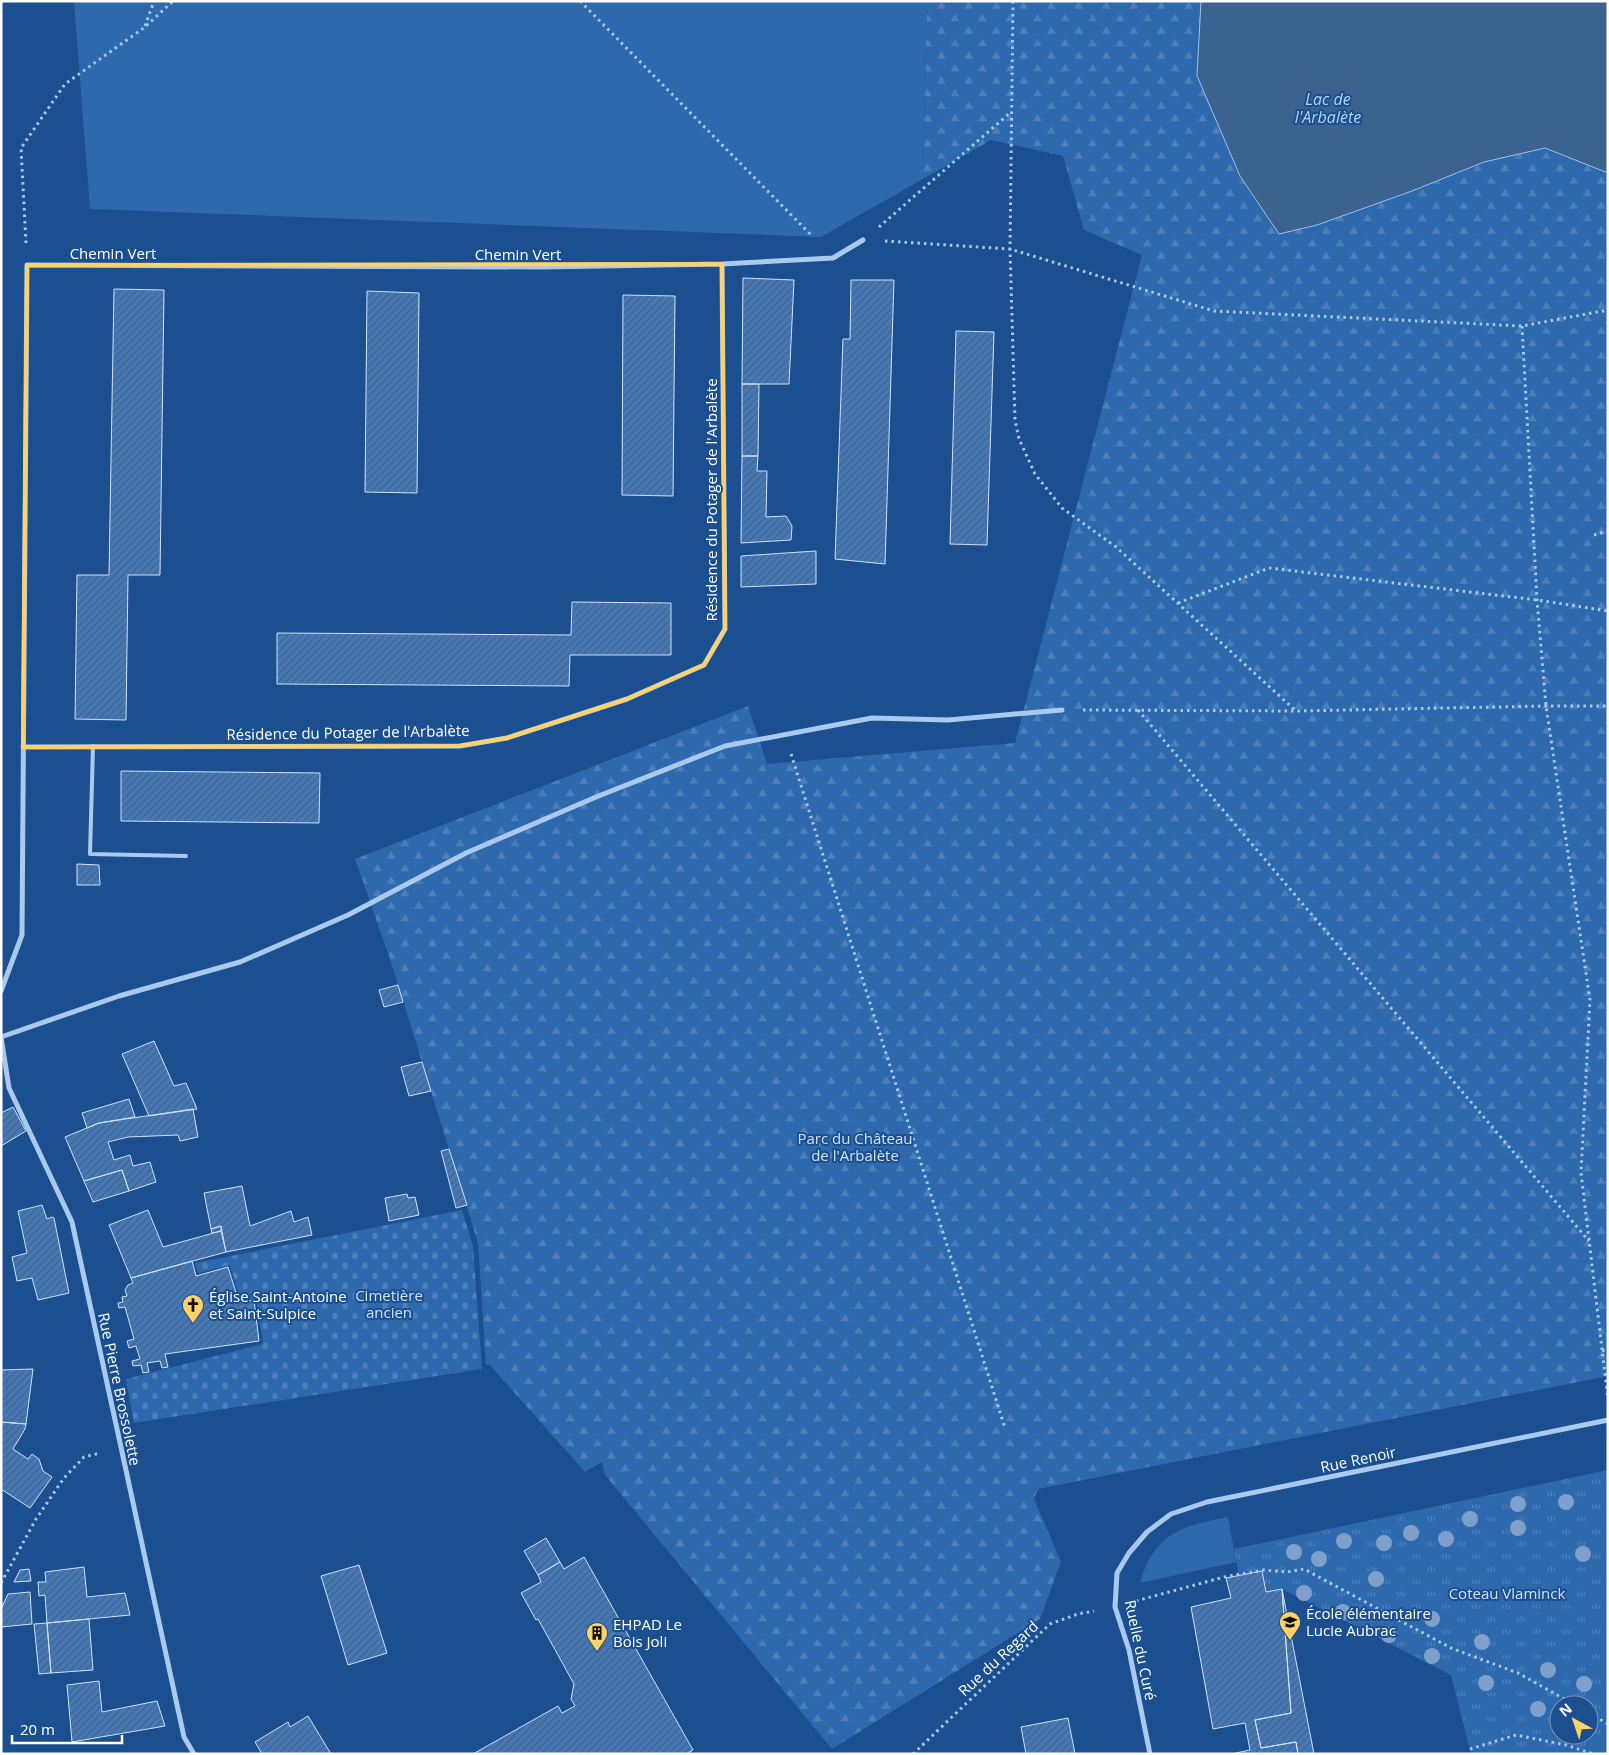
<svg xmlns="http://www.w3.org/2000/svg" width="1609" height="1755" font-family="'Open Sans',sans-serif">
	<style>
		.grass { fill: #2e69ad }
		.forest { fill: url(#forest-firs) }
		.cemetery { fill: url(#cemetery-stones) }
		.park { fill: url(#park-tufts); fill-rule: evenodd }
		.water { fill: #3c6290; stroke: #9cc4f0 }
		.building { fill: url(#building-hatch); stroke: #cfe3fa }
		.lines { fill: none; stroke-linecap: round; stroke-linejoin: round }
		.path { stroke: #a9c9ee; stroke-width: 3; stroke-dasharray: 2.5 4; stroke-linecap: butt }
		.service { stroke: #a9c9ee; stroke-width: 4 }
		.minor { stroke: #a9c9ee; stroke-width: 5 }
		.tree { fill: #7ea0ca }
		.marked { fill: none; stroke: #ffd166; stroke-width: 4; stroke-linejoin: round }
		.labels { text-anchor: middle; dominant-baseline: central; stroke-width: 4; stroke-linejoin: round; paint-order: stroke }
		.street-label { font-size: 15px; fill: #fff; stroke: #1b4f8f }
		.park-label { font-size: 15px; fill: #cfe3fa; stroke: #1b4f8f }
		.poi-label { font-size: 15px; fill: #fff; stroke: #1b4f8f; text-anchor: start }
		.water-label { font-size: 16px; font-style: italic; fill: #b5d3f5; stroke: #1b4f8f }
	</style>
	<defs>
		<pattern id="forest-firs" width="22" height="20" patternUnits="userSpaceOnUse" patternTransform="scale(1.25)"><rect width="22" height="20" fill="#2e69ad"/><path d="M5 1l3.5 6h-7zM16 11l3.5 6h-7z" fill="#4d80b9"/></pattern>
		<pattern id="cemetery-stones" width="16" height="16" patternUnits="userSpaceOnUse" patternTransform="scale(1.25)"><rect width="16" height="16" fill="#2e69ad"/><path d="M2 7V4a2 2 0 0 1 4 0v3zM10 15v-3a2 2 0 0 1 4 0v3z" fill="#4d80b9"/></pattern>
		<pattern id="park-tufts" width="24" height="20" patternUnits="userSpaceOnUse" patternTransform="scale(1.25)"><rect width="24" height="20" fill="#2e69ad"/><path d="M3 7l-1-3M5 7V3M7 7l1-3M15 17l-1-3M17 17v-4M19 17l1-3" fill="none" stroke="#4d80b9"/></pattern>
		<pattern id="building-hatch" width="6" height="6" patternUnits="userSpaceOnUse" patternTransform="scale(1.25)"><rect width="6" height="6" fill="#4478b7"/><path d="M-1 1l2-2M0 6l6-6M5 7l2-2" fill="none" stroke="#486282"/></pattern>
	</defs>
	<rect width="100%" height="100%" fill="#1b4f8f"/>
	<!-- grass -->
	<path class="grass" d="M74 1H927L923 179 821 237 90 209Z
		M1228 1517 1236 1562 1140 1583C1154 1533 1182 1526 1228 1517Z"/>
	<!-- forest -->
	<path class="forest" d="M927 1H1201L1197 76 1412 191 1484 162 1545 148 1608 173V1376L1038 1489 1034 1499 1061 1562 1040 1619 832 1749 605 1475 602 1462 585 1472 489 1364 486 1365 478 1243 391 962 355 859 748 706 767 764 1015 743 1142 255 1084 230 1063 156 991 140 923 179Z"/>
	<!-- cemetery -->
	<path class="cemetery" d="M462 1210 473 1246 482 1369 134 1423 126 1379 263 1344 256 1299H240L230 1265 198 1273 195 1263Z"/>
	<!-- park -->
	<path class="park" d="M1608 1470V1754H1471L1451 1675 1282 1589 1266 1592 1262 1571 1239 1575 1234 1549ZM1559 1705H1589V1735H1559Z"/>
	<!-- water -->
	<path class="water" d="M1201 1H1608V173L1545 148 1484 162 1412 191 1317 225 1279 234 1240 176 1197 76Z"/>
	<!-- building -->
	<path class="building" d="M743 278 794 280 789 384H742Z
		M851 280H894L885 564 835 559 843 339H850Z
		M114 289 164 290 160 575H128L126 720 75 719 77 575H109Z
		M367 291 419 293 417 493 365 492Z
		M623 295 675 296 673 496 622 495Z
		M956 331 994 332 987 545 950 544Z
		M742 384H759L758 456H742Z
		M742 456H758L757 471H767L766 517 786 516 792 526 791 540 741 543Z
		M816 551V584L741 587V556Z
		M572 602 671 603V655H570L569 686 277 684V633L571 635Z
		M121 771 320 773 319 823 121 821Z
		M77 864 99 865 100 885H77Z
		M398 985 403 1002 384 1007 379 990Z
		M154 1041 174 1086 186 1083 197 1109 149 1116 122 1054Z
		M422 1062 431 1091 409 1096 401 1067Z
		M129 1099 135 1117 99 1123 87 1128 82 1113Z
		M13 1107 26 1131 1 1146V1113Z
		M193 1109 198 1137 180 1141 178 1135 128 1137 108 1142 114 1160 130 1155 133 1166 150 1162 156 1182 129 1191 122 1170 84 1181 65 1137 99 1123Z
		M449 1149 467 1205 456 1208 441 1151Z
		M122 1170 129 1191 93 1202 84 1181Z
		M242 1186 250 1226 291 1211 294 1222 308 1217 312 1235 226 1252 221 1226 211 1229 204 1193Z
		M407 1194 408 1198 415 1197 419 1215 389 1221 385 1198Z
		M42 1205 47 1219 52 1217 54 1218 69 1293 38 1300 32 1278 17 1281 12 1257 27 1253 18 1211Z
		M148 1210 163 1247 221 1231 226 1252 131 1278 109 1225Z
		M221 1226V1231L212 1233 211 1229Z
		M192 1261 196 1276 228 1267 239 1302 254 1300 259 1341 165 1354 168 1367 162 1368 160 1361 147 1363 149 1372 143 1373 141 1365 133 1366 132 1361 140 1359 136 1346 129 1348 127 1341 134 1339 125 1307 119 1308 118 1303 123 1302 122 1297 127 1296 125 1290 128 1285 133 1283 131 1278Z
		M33 1369 26 1424 1 1422V1370Z
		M1 1422 26 1424 25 1429 13 1449 28 1459 32 1454 39 1459 43 1471 52 1477 30 1508 1 1489Z
		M546 1538 560 1562 538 1575 524 1551Z
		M584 1557 693 1750 686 1754H473L558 1706 562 1713 575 1706 571 1699 574 1684 538 1619 536 1620 521 1593 541 1582 538 1575 560 1562 564 1569Z
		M359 1565 387 1653 348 1665 321 1576Z
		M84 1567 87 1597 125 1593 130 1615 47 1623 45 1595 39 1596 38 1582H46L45 1572Z
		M29 1569 31 1581 14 1582 20 1570Z
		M1262 1571 1266 1592 1282 1589 1291 1713 1255 1720 1261 1748 1296 1742 1298 1754H1231L1250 1750 1245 1723 1213 1729 1191 1607 1231 1598 1226 1578Z
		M1282 1589 1314 1754H1298L1296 1742 1261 1748 1255 1720 1291 1713Z
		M30 1592 32 1624 1 1627V1609L8 1594Z
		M89 1619 93 1670 51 1673 47 1623Z
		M47 1623 51 1673 39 1674 34 1624Z
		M99 1681 102 1712 157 1701 165 1726 72 1742 67 1685Z
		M308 1716 331 1754H262L255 1742 288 1722 290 1727Z
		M1068 1718 1075 1754H1026L1021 1727Z"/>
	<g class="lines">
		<!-- path -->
		<path class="path" d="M580 1 813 237
			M1013 1 1010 249 1015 420 1019 439 1035 474 1062 508 1116 547 1296 711
			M145 26 154 1
			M879 227 1011 112
			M885 241 1010 249 1214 311 1522 326 1608 310
			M26 243 21 148 65 84 145 27 173 1
			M1522 326 1537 600 1546 706 1590 1000 1581 1173 1608 1399
			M1594 535 1608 531
			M1178 603 1269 568 1537 600 1608 611
			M1083 710 1296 711 1546 706H1608
			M1138 710 1589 1241
			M791 754 1005 1428
			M1602 1351 1608 1350
			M1 1583 36 1519 64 1478 84 1457 100 1453
			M1136 1601 1224 1577 1264 1570 1287 1572 1304 1569 1451 1648 1518 1673 1575 1705
			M1589 1713 1608 1724
			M1470 1749 1516 1735 1566 1745 1593 1754
			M913 1754 1050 1624 1078 1614 1094 1611"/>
		<!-- service -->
		<path class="service" d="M93 746 90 854 186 856"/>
		<!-- minor -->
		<path class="minor" d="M23 747 460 746 507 738 627 699 704 665 725 629 722 264
			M1 991 22 935 27 265 541 267 722 264 833 258 863 240
			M1 1037 119 996 240 962 348 915 466 853 596 797 725 746 872 718 948 720 1062 710
			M1 1037 9 1088 72 1222 184 1737 194 1754
			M1150 1754 1129 1650 1115 1607 1117 1573 1129 1553 1147 1532 1171 1514 1207 1502 1608 1420"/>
	</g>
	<!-- trees -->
	<g class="tree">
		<circle cx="1566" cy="1502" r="8"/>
		<circle cx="1518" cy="1504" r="8"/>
		<circle cx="1470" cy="1519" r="8"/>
		<circle cx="1518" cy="1528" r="8"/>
		<circle cx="1411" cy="1533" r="8"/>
		<circle cx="1446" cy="1539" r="8"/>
		<circle cx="1344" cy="1541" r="8"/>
		<circle cx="1384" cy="1543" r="8"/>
		<circle cx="1294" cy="1552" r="8"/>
		<circle cx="1583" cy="1554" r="8"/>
		<circle cx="1319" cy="1559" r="8"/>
		<circle cx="1376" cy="1579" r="8"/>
		<circle cx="1304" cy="1593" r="8"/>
		<circle cx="1343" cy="1612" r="8"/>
		<circle cx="1432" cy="1619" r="8"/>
		<circle cx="1389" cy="1635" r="8"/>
		<circle cx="1482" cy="1642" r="8"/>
		<circle cx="1432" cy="1656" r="8"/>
		<circle cx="1548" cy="1670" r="8"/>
		<circle cx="1486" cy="1683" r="8"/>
		<circle cx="1584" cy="1684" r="8"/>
		<circle cx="1538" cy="1709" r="8"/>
	</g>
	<!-- marked area -->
	<path class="marked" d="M722 264 725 629 704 665 627 699 507 738 460 746 23 747 27 265Z"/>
	<!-- icons -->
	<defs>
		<g id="church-pin" transform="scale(1.125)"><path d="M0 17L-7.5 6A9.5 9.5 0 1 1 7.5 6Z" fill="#ffd166" stroke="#1b4f8f"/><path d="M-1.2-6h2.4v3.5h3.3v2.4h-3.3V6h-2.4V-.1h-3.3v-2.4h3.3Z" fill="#111"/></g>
		<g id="school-pin" transform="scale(1.125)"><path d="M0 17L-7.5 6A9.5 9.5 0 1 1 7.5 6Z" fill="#ffd166" stroke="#1b4f8f"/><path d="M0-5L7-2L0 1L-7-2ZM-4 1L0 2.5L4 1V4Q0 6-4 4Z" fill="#111"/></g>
		<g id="building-pin" transform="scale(1.125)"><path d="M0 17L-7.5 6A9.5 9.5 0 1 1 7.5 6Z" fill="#ffd166" stroke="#1b4f8f"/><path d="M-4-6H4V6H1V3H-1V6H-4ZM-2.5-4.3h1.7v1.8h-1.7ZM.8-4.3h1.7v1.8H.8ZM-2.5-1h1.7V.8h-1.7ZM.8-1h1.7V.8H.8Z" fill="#111"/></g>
	</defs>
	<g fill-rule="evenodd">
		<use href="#church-pin" x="193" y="1305"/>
		<use href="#school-pin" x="1290" y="1622"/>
		<use href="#building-pin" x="597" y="1633"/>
	</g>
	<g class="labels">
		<!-- street labels -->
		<g class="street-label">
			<text x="113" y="253">Chemin Vert</text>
			<text x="518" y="254">Chemin Vert</text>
			<text transform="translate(711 500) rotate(-90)">Résidence du Potager de l'Arbalète</text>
			<text transform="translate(348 732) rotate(-1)">Résidence du Potager de l'Arbalète</text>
			<text transform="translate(120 1389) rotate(78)">Rue Pierre Brossolette</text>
			<text transform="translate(1358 1459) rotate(-12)">Rue Renoir</text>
			<text transform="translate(1141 1650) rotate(78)">Ruelle du Curé</text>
			<text transform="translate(998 1658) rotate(-43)">Rue du Regard</text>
		</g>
		<!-- park labels -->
		<g class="park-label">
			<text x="855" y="1138">Parc du Château<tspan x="855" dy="17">de l'Arbalète</tspan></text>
			<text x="389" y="1295">Cimetière<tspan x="389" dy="17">ancien</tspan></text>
			<text x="1507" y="1593">Coteau Vlaminck</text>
		</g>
		<!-- poi labels -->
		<g class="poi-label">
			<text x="209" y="1296">Église Saint-Antoine<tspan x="209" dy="17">et Saint-Sulpice</tspan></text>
			<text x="1306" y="1613">École élémentaire<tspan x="1306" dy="17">Lucie Aubrac</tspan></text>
			<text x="613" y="1624">EHPAD Le<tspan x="613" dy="17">Bois Joli</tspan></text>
		</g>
		<!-- water labels -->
		<g class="water-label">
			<text x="1328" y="99">Lac de<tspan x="1328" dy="18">l'Arbalète</tspan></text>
		</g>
	</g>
	<!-- border -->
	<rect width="1609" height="1755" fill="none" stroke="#ffffff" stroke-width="5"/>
	<!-- north arrow -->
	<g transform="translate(1574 1720) rotate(320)"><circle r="24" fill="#1b4f8f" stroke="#7695bc"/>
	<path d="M0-4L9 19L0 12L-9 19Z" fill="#ffd166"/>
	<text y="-8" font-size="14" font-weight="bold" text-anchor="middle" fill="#ffffff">N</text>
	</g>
	<!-- scale -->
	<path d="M12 1735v8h110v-8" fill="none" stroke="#ffffff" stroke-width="2.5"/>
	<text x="20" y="1735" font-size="15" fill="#ffffff" stroke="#1b4f8f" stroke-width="4" paint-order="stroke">20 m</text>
</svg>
